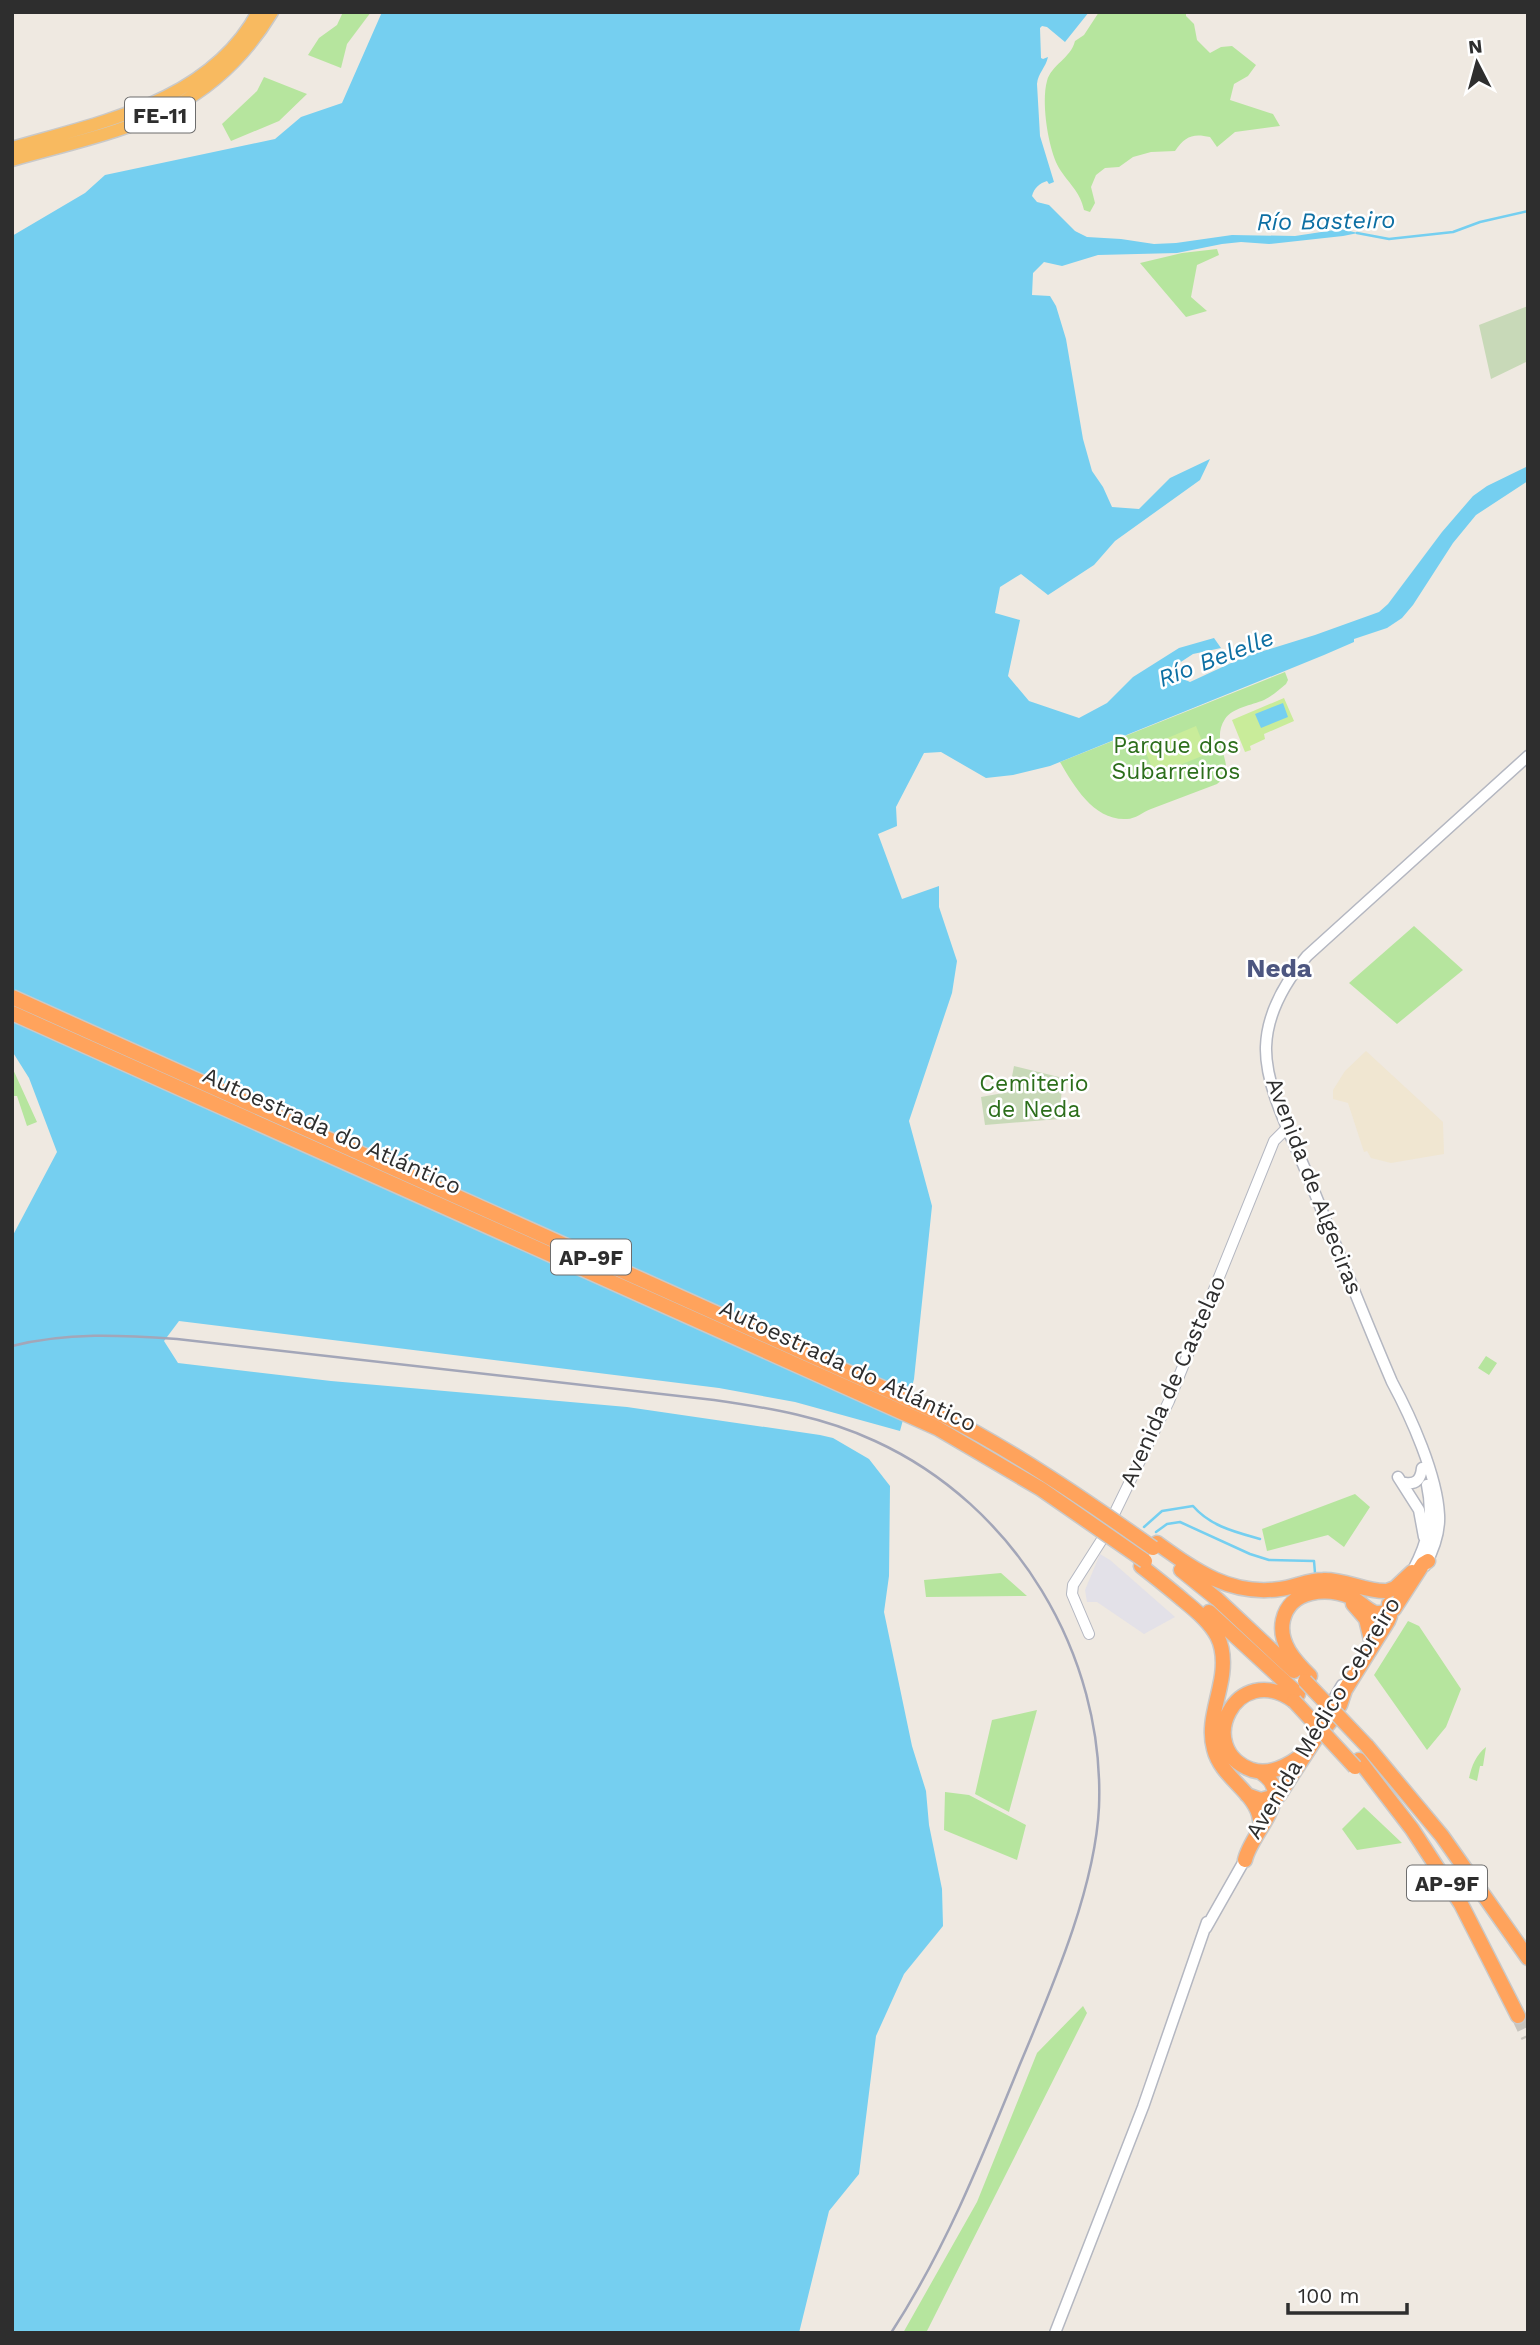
<svg xmlns="http://www.w3.org/2000/svg" width="1540" height="2345" font-family="'Work Sans',sans-serif">
	<style>
		.industrial { fill: #e3e1e8 }
		.education { fill: #f0e6d1 }
		.green { fill: #b6e59e }
		.cemetery { fill: #c8d9b8 }
		.pitch { fill: #c9ec9a }
		.water { fill: #75cff0 }
		.lines { fill: none; stroke-linecap: round; stroke-linejoin: round }
		.stream { stroke: #75cff0; stroke-width: 2.5 }
		.motorway-tunnel { stroke: #c8c4bd; stroke-width: 14; stroke-dasharray: 14 7; stroke-linecap: butt }
		.tertiary-casing { stroke: #b4b7c1; stroke-width: 12 }
		.secondary-casing { stroke: #b4b7c1; stroke-width: 13 }
		.trunk-casing { stroke: #c9c9c9; stroke-width: 15 }
		.motorway-casing { stroke: #c9c9c9; stroke-width: 17 }
		.tertiary { stroke: #fff; stroke-width: 10 }
		.secondary { stroke: #fff; stroke-width: 10 }
		.trunk { stroke: #f8ba60; stroke-width: 12 }
		.motorway { stroke: #ffa35c; stroke-width: 14 }
		.rail { stroke: #a3a6b8; stroke-width: 2.5 }
		.motorway-bridge-casing { stroke: #c9c9c9; stroke-width: 17; stroke-linecap: butt }
		.motorway-bridge { stroke: #ffa35c; stroke-width: 14 }
		.labels { text-anchor: middle; dominant-baseline: central; stroke-width: 5; stroke-linejoin: round; paint-order: stroke }
		.shield { fill: #fff; stroke: #6d6d6d; stroke-width: 2 }
		.shield-label { font-size: 21px; font-weight: bold; fill: #2e2e2e }
		.park-label { font-size: 23px; fill: #2c6e1b; stroke: #fff }
		.street-label { font-size: 23px; fill: #2e2e2e; stroke: #fff }
		.water-label { font-size: 24px; font-style: italic; fill: #0d6fa3; stroke: #fff }
		.quarter-label { font-size: 26px; font-weight: bold; fill: #4d5680; stroke: #fff }
	</style>
	<rect width="100%" height="100%" fill="#efe9e1"/>
	<!-- industrial -->
	<path class="industrial" d="M1100 1554 1110 1560 1175 1617 1144 1634 1097 1602H1087L1085 1590Z"/>
	<!-- education -->
	<path class="education" d="M1366 1051 1443 1122 1444 1154 1391 1163 1371 1158 1367 1151 1364 1152 1348 1103 1333 1099V1090L1345 1071Z"/>
	<!-- green -->
	<path class="green" d="M343 12H371L347 44 341 68 308 55 319 38 337 25Z
		M1099 12H1186V16L1194 24 1197 40 1210 53 1221 47 1232 46 1256 65 1248 76 1234 84 1230 100 1273 114 1280 126 1235 132 1217 147 1210 137C1193 133 1185 136 1175 151L1151 152 1133 157 1119 167 1105 168 1096 175 1091 187 1095 203 1090 212 1084 210C1080 191 1068 183 1059 168 1048 149 1041 102 1047 81 1051 65 1071 58 1075 41L1084 35Z
		M264 77 307 94 279 121 231 141 222 124 257 91Z
		M1217 249 1219 255 1197 265 1191 297 1207 311 1186 317 1140 263 1182 253Z
		M1285 672 1288 680 1286 684C1279 690 1272 696 1264 700 1252 705 1232 708 1225 719 1208 745 1241 767 1217 784 1195 792 1173 801 1151 809 1143 812 1135 819 1127 819 1094 821 1074 786 1060 762Z
		M1414 926 1463 970 1397 1024 1349 983Z
		M12 1067 37 1122 27 1126 17 1096H12Z
		M1486 1356 1497 1363 1489 1375 1478 1368Z
		M1355 1494 1370 1507 1344 1547 1328 1535 1267 1551 1262 1529Z
		M1001 1573 1027 1596 926 1597 924 1580Z
		M1408 1621 1419 1626 1461 1689 1446 1727 1427 1750 1374 1675Z
		M1037 1710 1009 1812 975 1794 992 1720Z
		M1486 1747 1483 1766H1480L1477 1781 1469 1778C1472 1765 1476 1755 1486 1747Z
		M945 1792 969 1795 1026 1825 1017 1860 944 1830Z
		M1364 1807 1402 1843 1357 1850 1342 1829Z
		M1083 2006 1087 2013 926 2333H903L977 2202 1037 2053Z"/>
	<!-- cemetery -->
	<path class="cemetery" d="M1528 306V361L1491 379 1479 325Z
		M1014 1066 1063 1078 1059 1119 985 1125 981 1097 1009 1092Z"/>
	<!-- pitch -->
	<path class="pitch" d="M1284 698 1294 721 1264 734 1265 739 1250 746 1251 750 1245 752 1232 720Z
		M1196 726 1207 754 1155 775 1144 748Z"/>
	<!-- water -->
	<path class="water" d="M382 12H1089L1065 42 1047 27 1042 26 1040 28 1041 58 1043 59 1048 57C1046 67 1038 73 1037 84L1040 136 1054 182 1049 184 1047 181C1040 183 1034 188 1032 196L1037 202 1049 205 1075 231 1087 237 1121 239 1154 244 1176 243 1232 235 1295 236 1341 229 1358 233 1343 236 1269 244 1241 242 1222 244 1177 253 1098 255 1062 266 1044 262 1033 273 1032 295 1050 296 1056 306 1066 339 1083 439 1092 471 1103 487 1112 507 1139 509 1170 478 1210 459 1200 480 1115 541 1094 565 1048 595 1021 574 1000 587 995 613 1020 620 1008 676 1029 701 1079 718 1107 703 1133 677 1179 648 1214 638 1221 648 1193 654 1167 671 1190 682 1244 657 1315 635 1379 612 1388 604 1442 532 1473 496 1487 486 1528 466V481L1476 515 1453 543 1413 605 1402 618 1387 628 1354 639V642L1324 655 1050 766 1013 775 986 778 941 752 924 753 896 807 897 826 878 834 902 899 939 886V907L957 961 952 993 909 1121 932 1206 914 1379 900 1431 795 1402 719 1388 179 1321 164 1341 178 1363 331 1381 627 1407 820 1435 833 1438 869 1459 890 1486 889 1576 884 1612 912 1746 926 1791 929 1825 942 1889 943 1926 904 1974 876 2036 859 2174 829 2211 799 2333H12V1237L57 1152 29 1078 12 1051V236L85 193 105 175 275 139 301 117 342 103Z
		M1283 703 1288 717 1261 728 1255 714Z"/>
	<g class="lines">
		<!-- stream -->
		<path class="stream" d="M1357 233 1389 239 1453 232 1480 222 1528 211
			M1144 1527 1162 1511 1193 1506C1210 1526 1235 1532 1260 1539
			M1156 1532 1167 1524 1180 1522 1250 1554 1269 1560 1314 1561 1315 1573"/>
		<!-- motorway-tunnel -->
		<path class="motorway-tunnel" d="M1518 2016 1528 2037"/>
		<!-- tertiary casing -->
		<g class="tertiary-casing">
			<path id="tertiary" d="M1089 1634 1072 1594 1073 1585 1101 1541 1169 1401 1274 1141 1288 1127"/>
		</g>
		<!-- secondary casing -->
		<g class="secondary-casing">
			<path id="secondary" d="M1398 1477 1419 1510 1424 1537
				M1405 1483C1417 1485 1421 1478 1422 1468
				M1425 1566C1433 1551 1440 1532 1439 1515 1437 1475 1411 1417 1392 1382 1362 1312 1334 1240 1305 1169 1290 1133 1265 1086 1266 1047 1267 1013 1286 981 1307 956L1528 756
				M1413 1570C1428 1542 1434 1517 1427 1485
				M1315 1731 1342 1685
				M1206 1928 1248 1854
				M1055 2333 1143 2107 1207 1922"/>
		</g>
		<!-- trunk casing -->
		<g class="trunk-casing">
			<path id="trunk" d="M12 148C101 122 210 102 258 12
				M12 160C121 129 208 118 272 12"/>
		</g>
		<!-- motorway casing -->
		<g class="motorway-casing">
			<path id="motorway" d="M1157 1543C1196 1571 1230 1596 1280 1589 1295 1587 1308 1580 1323 1580 1345 1579 1365 1592 1387 1591L1395 1588 1412 1572
				M1141 1566C1155 1577 1169 1588 1183 1600 1215 1626 1230 1642 1220 1686 1216 1706 1208 1728 1214 1749 1221 1778 1257 1793 1260 1820
				M1181 1570 1217 1599 1294 1671
				M1353 1604 1366 1619 1371 1640
				M1209 1612 1298 1694
				M1310 1676C1295 1661 1278 1643 1283 1620 1290 1589 1327 1587 1351 1597 1359 1601 1365 1608 1373 1612 1380 1615 1387 1612 1394 1609L1423 1564 1428 1561
				M1294 1701C1236 1659 1193 1749 1252 1770 1269 1775 1284 1768 1298 1758
				M1340 1705 1345 1690 1388 1621 1390 1616 1389 1604
				M1367 1746 1442 1836 1528 1958
				M1359 1760 1412 1829 1461 1904 1518 2016
				M1247 1795 1261 1800 1279 1795 1316 1738 1330 1722
				M1245 1860C1251 1832 1298 1794 1260 1772"/>
		</g>
		<!-- tertiary -->
		<use href="#tertiary" class="tertiary"/>
		<!-- secondary -->
		<use href="#secondary" class="secondary"/>
		<!-- trunk -->
		<use href="#trunk" class="trunk"/>
		<!-- motorway -->
		<use href="#motorway" class="motorway"/>
		<!-- rail -->
		<path class="rail" d="M12 1346C67 1332 121 1335 177 1339L714 1400C770 1408 824 1417 875 1441 1015 1505 1105 1654 1099 1807 1095 1891 1050 1992 1018 2069 981 2160 945 2250 891 2333"/>
		<!-- motorway-bridge casing -->
		<g class="motorway-bridge-casing">
			<path id="motorway-bridge" d="M12 997 941 1414C1015 1452 1084 1499 1153 1548
				M12 1013 937 1428 1041 1489 1145 1561
				M1305 1681 1367 1746
				M1294 1701 1355 1767"/>
		</g>
		<!-- motorway-bridge -->
		<use href="#motorway-bridge" class="motorway-bridge"/>
	</g>
	<g class="labels">
		<!-- shield labels -->
		<g class="shield">
			<rect x="125" y="97.5" width="70" height="35" rx="5"/>
			<rect x="551" y="1239.5" width="80" height="35" rx="5"/>
			<rect x="1407" y="1865.5" width="80" height="35" rx="5"/>
		</g>
		<g class="shield-label">
			<text x="160" y="115">FE-11</text>
			<text x="591" y="1257">AP-9F</text>
			<text x="1447" y="1883">AP-9F</text>
		</g>
		<!-- park labels -->
		<g class="park-label">
			<text x="1176" y="745">Parque dos<tspan x="1176" dy="26">Subarreiros</tspan></text>
			<text x="1034" y="1083">Cemiterio<tspan x="1034" dy="26">de Neda</tspan></text>
		</g>
		<!-- street labels -->
		<g class="street-label">
			<text transform="translate(332 1131) rotate(24)">Autoestrada do Atlántico</text>
			<text transform="translate(1314 1186) rotate(69)">Avenida de Algeciras</text>
			<text transform="translate(848 1366) rotate(25)">Autoestrada do Atlántico</text>
			<text transform="translate(1173 1381) rotate(-66)">Avenida de Castelao</text>
			<text transform="translate(1323 1718) rotate(-59)">Avenida Médico Cebreiro</text>
		</g>
		<!-- water labels -->
		<g class="water-label">
			<text transform="translate(1326 221) rotate(-1)">Río Basteiro</text>
			<text transform="translate(1216 658) rotate(-21)">Río Belelle</text>
		</g>
		<!-- quarter labels -->
		<g class="quarter-label">
			<text x="1279" y="968">Neda</text>
		</g>
	</g>
	<!-- border -->
	<rect width="1540" height="2345" fill="none" stroke="#2e2e2e" stroke-width="28"/>
	<!-- north arrow -->
	<g transform="translate(1477 63) rotate(354)" stroke="#ffffff" stroke-width="5" paint-order="stroke">
	<path d="M0-5L12 26L0 18L-12 26Z" fill="#2e2e2e"/>
	<text y="-10" font-size="19" font-weight="bold" text-anchor="middle" fill="#2e2e2e">N</text>
	</g>
	<!-- scale -->
	<path d="M1288 2303v10h119v-10" fill="none" stroke="#2e2e2e" stroke-width="3.5"/>
	<text x="1298" y="2303" font-size="21" fill="#2e2e2e" stroke="#ffffff" stroke-width="5" paint-order="stroke">100 m</text>
</svg>
